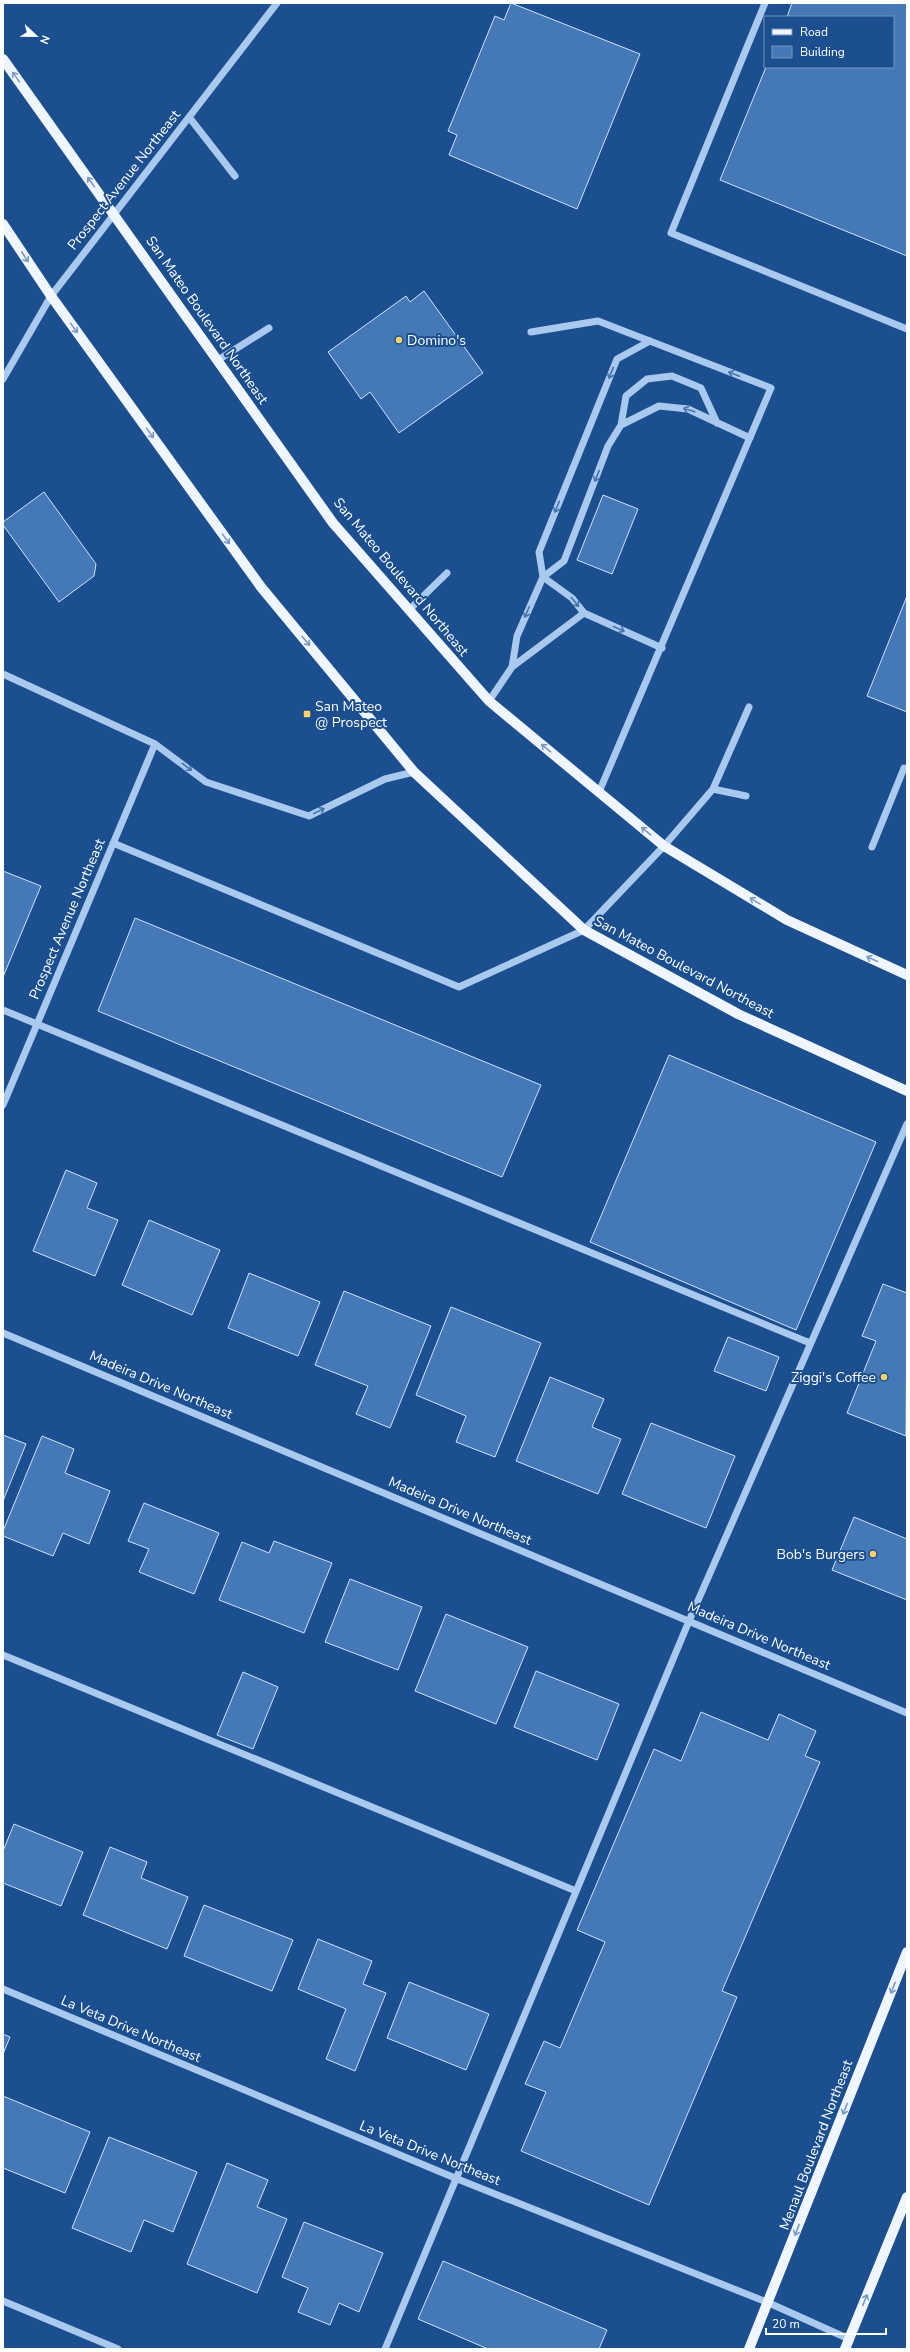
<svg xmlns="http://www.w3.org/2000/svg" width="910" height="2352" font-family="'Nunito Sans',sans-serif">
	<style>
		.building { fill: #4478b7; stroke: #cfe3fa }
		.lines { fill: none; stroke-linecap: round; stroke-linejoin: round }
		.minor { stroke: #a9c9ee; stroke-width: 7 }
		.major { stroke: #f0f6ff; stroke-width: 10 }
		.oneway { stroke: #7b9ac1 }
		.oneway2 { stroke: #4674ac }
		.poi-dot { fill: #ffd166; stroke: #1b4f8f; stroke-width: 1.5 }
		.labels { text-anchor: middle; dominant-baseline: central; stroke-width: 4; stroke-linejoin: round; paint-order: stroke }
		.street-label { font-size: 14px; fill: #fff; stroke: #1b4f8f }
		.poi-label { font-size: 14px; fill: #fff; stroke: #1b4f8f; text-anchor: start }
	</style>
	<rect width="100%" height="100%" fill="#1b4f8f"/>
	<!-- building -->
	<path class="building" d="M511 3 640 54 577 209 449 155 457 135 448 131 495 16 504 20Z
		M792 3H907V256L720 180 766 67H893V17H787Z
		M424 291 483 373 399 433 370 392 361 399 328 352 406 296 410 302Z
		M44 492 96 564 94 576 59 602 3 525V522Z
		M603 495 638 509 612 574 577 560Z
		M907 596V712L867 696Z
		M3 871 41 886 3 977Z
		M135 918 541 1085 502 1177 98 1011Z
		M669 1055 876 1142 796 1330 590 1242Z
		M66 1170 97 1183 87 1208 118 1220 95 1276 33 1251Z
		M149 1220 220 1250 192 1315 122 1285Z
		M249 1273 320 1302 298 1356 228 1328Z
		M883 1284 907 1293 906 1436 847 1413 876 1341 862 1336Z
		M344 1291 431 1326 390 1428 356 1414 368 1386 315 1365Z
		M451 1307 541 1343 495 1457 456 1442 466 1416 416 1395Z
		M728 1337 779 1357 766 1391 714 1371Z
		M550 1377 604 1399 592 1427 621 1439 598 1494 516 1461Z
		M651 1423 735 1456 706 1528 622 1494Z
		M3 1435 26 1444 3 1501Z
		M42 1436 74 1449 65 1473 110 1491 89 1544 63 1533 53 1556 3 1536V1531Z
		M144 1503 219 1533 194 1594 139 1572 149 1549 128 1541Z
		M854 1517 907 1539V1600L832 1570Z
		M274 1541 332 1563 304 1633 219 1600 242 1542 269 1553Z
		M350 1579 422 1607 398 1670 325 1642Z
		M446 1614 528 1647 496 1724 415 1691Z
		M536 1671 619 1704 597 1760 514 1727Z
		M243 1672 278 1687 253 1749 217 1735Z
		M701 1712 768 1740 779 1714 816 1731 805 1756 820 1762 722 1991 737 1997 649 2205 521 2151 546 2092 525 2084 544 2041 560 2048 605 1942 577 1930 654 1749 681 1761Z
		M14 1824 83 1852 61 1906 3 1883V1851Z
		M110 1847 147 1862 141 1878 188 1897 167 1949 83 1915Z
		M204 1905 293 1940 272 1991 184 1956Z
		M318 1939 372 1961 363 1984 386 1993 355 2071 326 2059 346 2009 298 1989Z
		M409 1982 489 2014 466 2070 387 2038Z
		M3 2034 10 2037 3 2054Z
		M3 2096 90 2132 65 2193 3 2168Z
		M109 2137 197 2172 173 2232 144 2220 131 2252 72 2228Z
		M227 2163 268 2180 257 2207 287 2219 257 2293 187 2264Z
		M304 2222 383 2253 359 2312 339 2303 330 2325 298 2312 308 2288 282 2277Z
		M443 2261 607 2330 599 2349H488L418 2319Z"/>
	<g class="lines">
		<!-- minor -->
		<path class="minor" d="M765 3 671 233 907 329
			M189 117 235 176
			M531 332 598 321 771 388 599 792
			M650 341 617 359 539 552 543 577 572 598 584 613 662 648
			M218 360 269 328
			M3 379 51 296 277 3
			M621 425 626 396 647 379 672 376 701 388 717 423
			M409 610 447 573
			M512 667 517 636 543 577 564 561 608 446 621 425 659 406 688 409 750 438
			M3 674 155 744 206 782 309 816 385 779 414 772
			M489 701 512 667 584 613
			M713 789 749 707
			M113 843 459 987 584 930 664 846 713 789 746 796
			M872 847 904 768
			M3 1010 810 1343
			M3 1105 155 744
			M3 1333 907 1713
			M3 1655 576 1891
			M3 1989 455 2178 769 2303 849 2339
			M3 2301 118 2349
			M385 2349 689 1621 907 1124"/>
		<!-- major -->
		<path class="major" d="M3 59 333 523 489 701 664 846 787 920 907 975
			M3 224 51 296 261 587 414 772 584 930 738 1014 907 1091
			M749 2349 907 1952
			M845 2349 907 2197"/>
	</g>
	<!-- one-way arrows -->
	<defs><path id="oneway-shaft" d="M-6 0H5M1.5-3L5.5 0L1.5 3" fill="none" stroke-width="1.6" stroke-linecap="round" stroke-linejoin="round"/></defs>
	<g class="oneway">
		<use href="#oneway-shaft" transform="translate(16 77) rotate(-125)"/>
		<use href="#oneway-shaft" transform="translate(91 182) rotate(-126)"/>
		<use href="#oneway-shaft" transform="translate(25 257) rotate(57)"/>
		<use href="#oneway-shaft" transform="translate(74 328) rotate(54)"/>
		<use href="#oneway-shaft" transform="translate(150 433) rotate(54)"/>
		<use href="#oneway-shaft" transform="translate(226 539) rotate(54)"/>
		<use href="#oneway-shaft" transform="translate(306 641) rotate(50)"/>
		<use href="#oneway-shaft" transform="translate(546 748) rotate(-141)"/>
		<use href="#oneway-shaft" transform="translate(646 831) rotate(-140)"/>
		<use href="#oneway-shaft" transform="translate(755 901) rotate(-149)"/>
		<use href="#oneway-shaft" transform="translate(872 959) rotate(-155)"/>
		<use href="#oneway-shaft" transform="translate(893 1988) rotate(111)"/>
		<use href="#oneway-shaft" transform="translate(845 2109) rotate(111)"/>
		<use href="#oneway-shaft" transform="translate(797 2230) rotate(111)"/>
		<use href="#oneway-shaft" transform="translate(865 2300) rotate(-68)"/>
	</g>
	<g class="oneway2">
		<use href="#oneway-shaft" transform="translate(611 373) rotate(112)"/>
		<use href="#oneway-shaft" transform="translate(734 374) rotate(-159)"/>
		<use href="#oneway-shaft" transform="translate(689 410) rotate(-162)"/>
		<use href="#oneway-shaft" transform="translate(597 476) rotate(111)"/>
		<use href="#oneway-shaft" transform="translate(557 507) rotate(112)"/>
		<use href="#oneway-shaft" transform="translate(575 602) rotate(51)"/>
		<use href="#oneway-shaft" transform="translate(527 612) rotate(113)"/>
		<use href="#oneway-shaft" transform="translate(619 629) rotate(24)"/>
		<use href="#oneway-shaft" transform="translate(187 767) rotate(37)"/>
		<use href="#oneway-shaft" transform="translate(319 811) rotate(-26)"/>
	</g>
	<!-- markers -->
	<g class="poi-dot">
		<circle cx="399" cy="340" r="4"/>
		<rect x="303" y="710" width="8" height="8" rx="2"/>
		<circle cx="884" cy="1377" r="4"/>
		<circle cx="873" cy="1554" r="4"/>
	</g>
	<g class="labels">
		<!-- street labels -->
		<g class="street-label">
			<text transform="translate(124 180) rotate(-52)">Prospect Avenue Northeast</text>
			<text transform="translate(207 320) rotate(55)">San Mateo Boulevard Northeast</text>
			<text transform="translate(401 577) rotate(50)">San Mateo Boulevard Northeast</text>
			<text transform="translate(67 919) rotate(-67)">Prospect Avenue Northeast</text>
			<text transform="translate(684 967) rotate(28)">San Mateo Boulevard Northeast</text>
			<text transform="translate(161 1385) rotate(23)">Madeira Drive Northeast</text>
			<text transform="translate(460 1511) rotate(23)">Madeira Drive Northeast</text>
			<text transform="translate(759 1636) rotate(23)">Madeira Drive Northeast</text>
			<text transform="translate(131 2029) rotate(23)">La Veta Drive Northeast</text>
			<text transform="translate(816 2145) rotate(-69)">Menaul Boulevard Northeast</text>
			<text transform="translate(430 2153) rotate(22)">La Veta Drive Northeast</text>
		</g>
		<!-- poi labels -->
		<g class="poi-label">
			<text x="407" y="340">Domino's</text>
			<text x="315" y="706">San Mateo<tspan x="315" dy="16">@ Prospect</tspan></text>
			<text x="876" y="1377" text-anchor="end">Ziggi's Coffee</text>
			<text x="865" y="1554" text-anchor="end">Bob's Burgers</text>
		</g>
	</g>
	<!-- border -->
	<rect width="910" height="2352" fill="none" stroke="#ffffff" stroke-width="8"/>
	<!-- legend -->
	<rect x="764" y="16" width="130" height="52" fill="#1b4f8f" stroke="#7695bc"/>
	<rect x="772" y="29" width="20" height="6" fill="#f0f6ff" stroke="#7695bc"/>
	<text x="800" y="36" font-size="12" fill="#ffffff">Road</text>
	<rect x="772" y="46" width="20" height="12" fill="#4478b7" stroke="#7695bc"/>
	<text x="800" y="56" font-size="12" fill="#ffffff">Building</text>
	<!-- north arrow -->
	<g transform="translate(36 36) rotate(112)" stroke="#1b4f8f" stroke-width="3" paint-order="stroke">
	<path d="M0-3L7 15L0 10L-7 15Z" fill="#ffffff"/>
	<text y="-6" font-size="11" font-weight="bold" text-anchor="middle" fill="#ffffff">N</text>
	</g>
	<!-- scale -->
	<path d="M766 2328v6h120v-6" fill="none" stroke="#ffffff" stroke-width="2"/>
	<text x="772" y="2328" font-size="12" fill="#ffffff" stroke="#1b4f8f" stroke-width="3" paint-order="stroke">20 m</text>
</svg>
